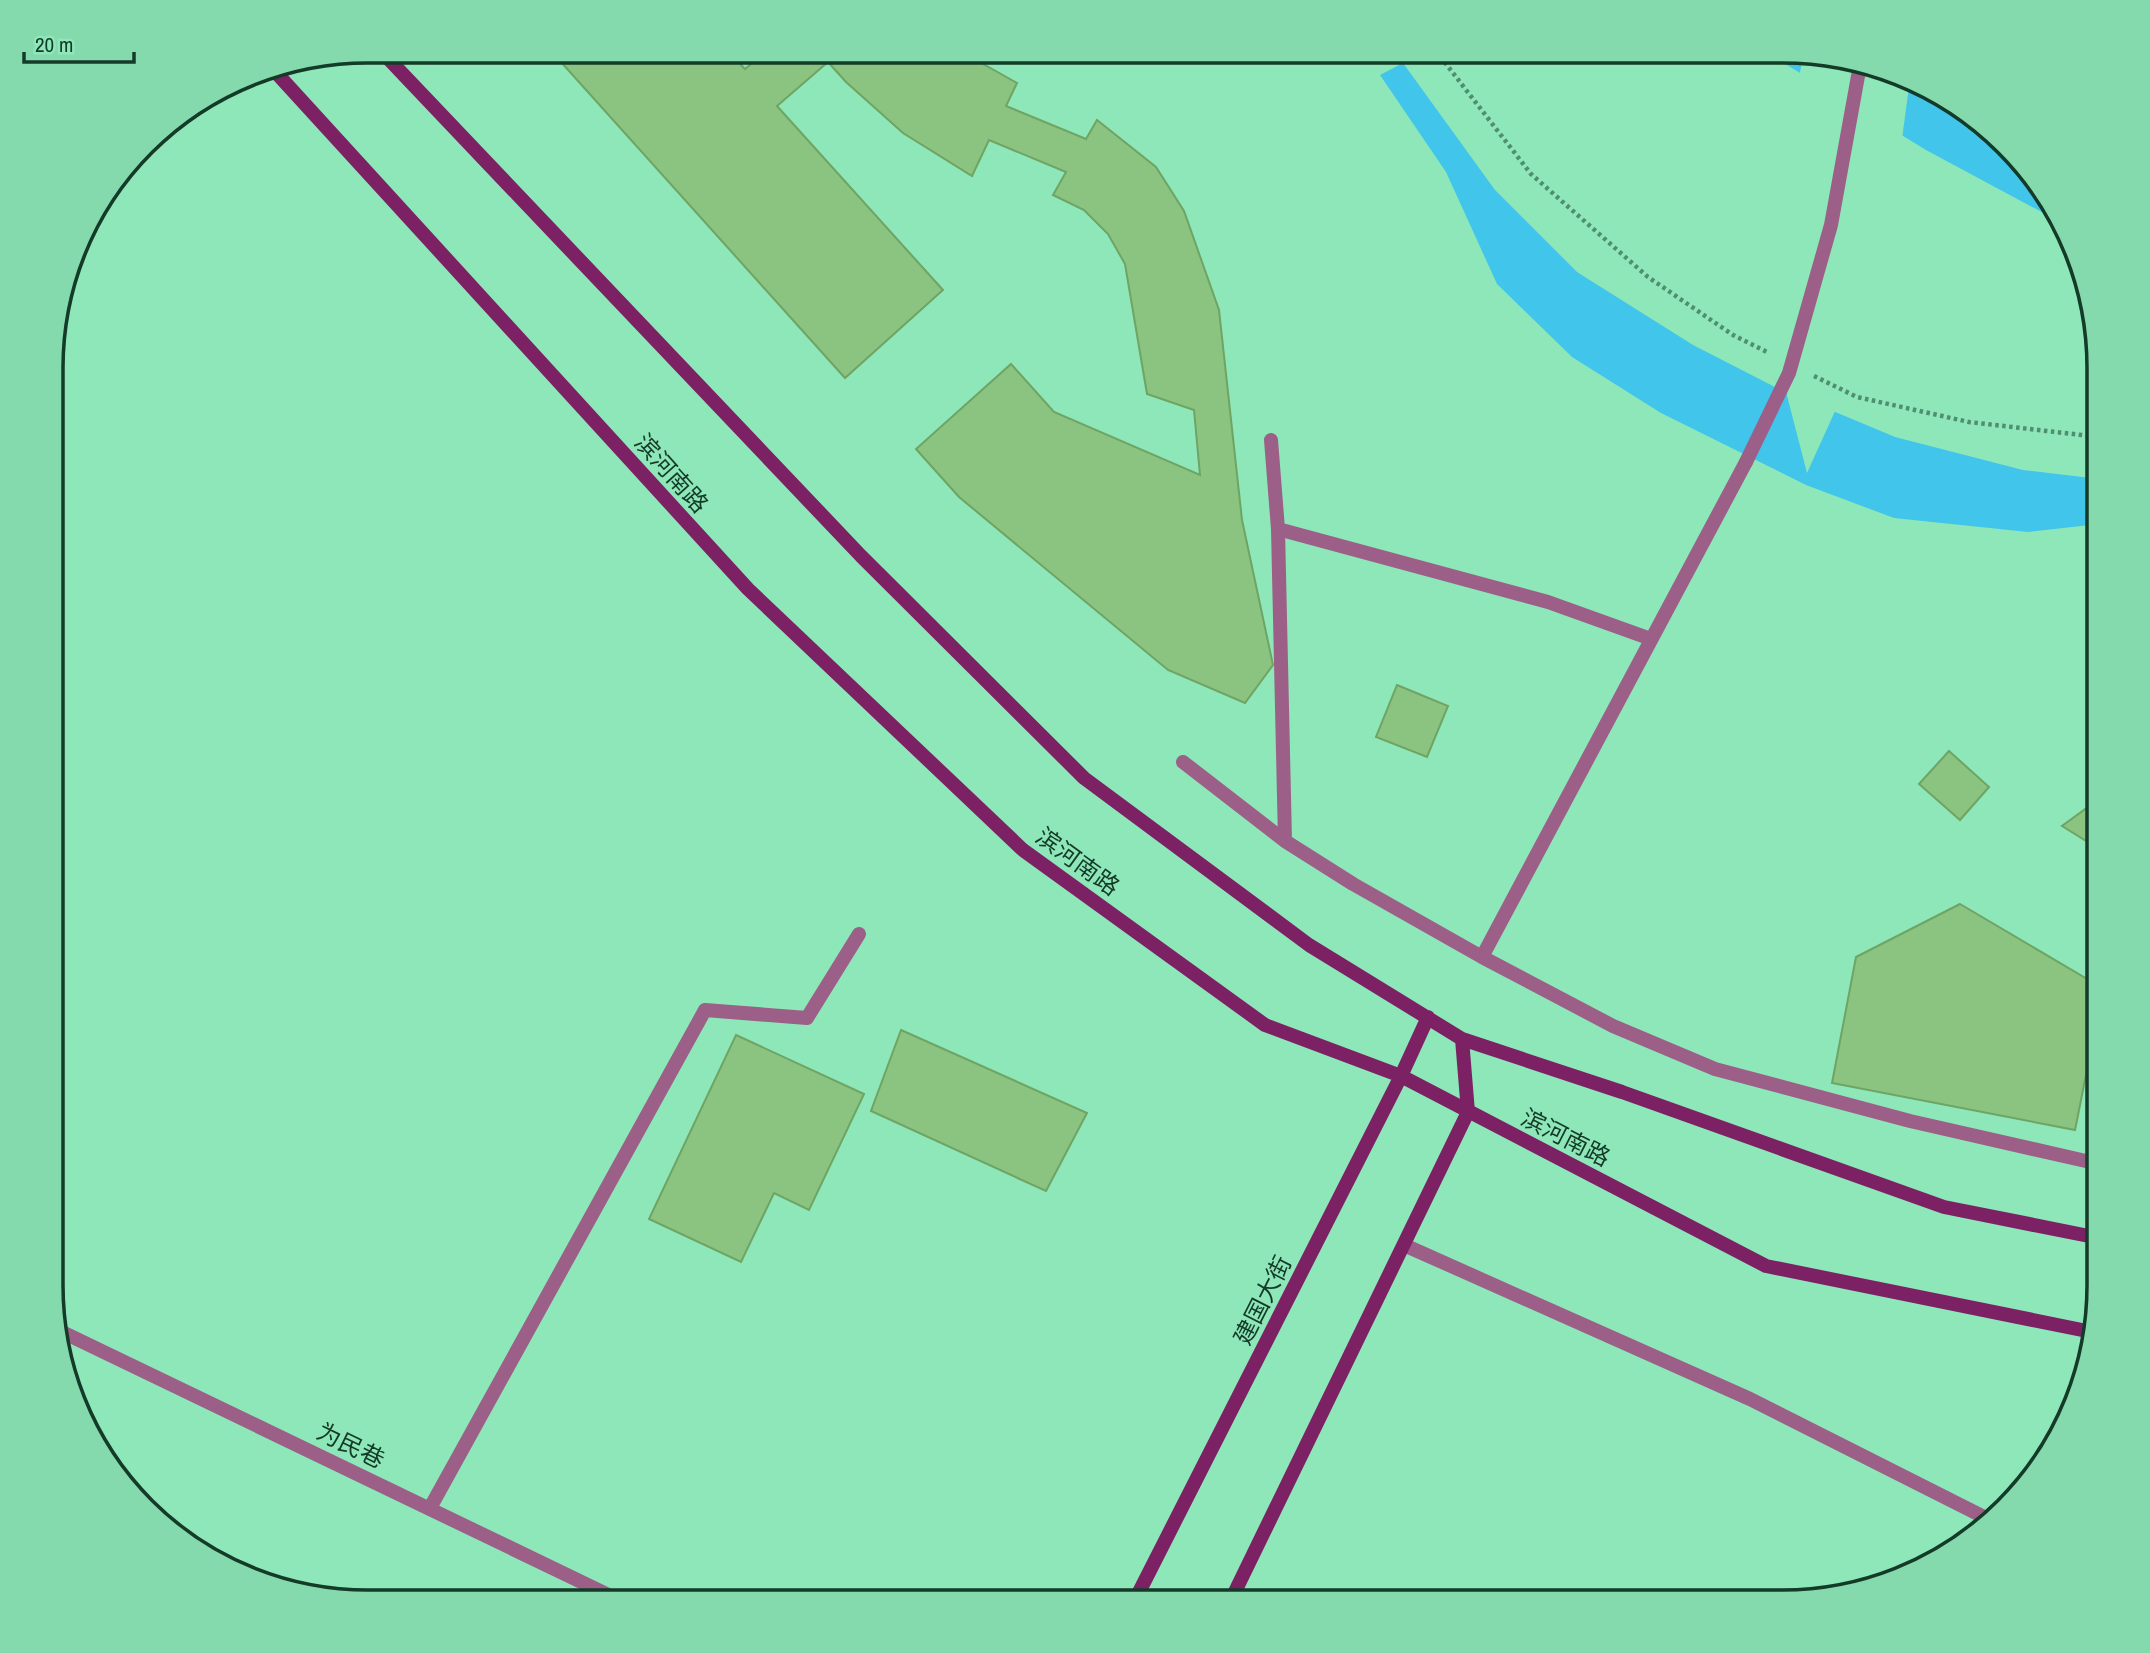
<svg xmlns="http://www.w3.org/2000/svg" width="2150" height="1653" font-family="'Archivo Narrow','Noto Sans SC',sans-serif">
	<style>
		.water { fill: #41c5ea }
		.pier { fill: #8ee7b9 }
		.building { fill: #8bc381; stroke: #6ea464; stroke-width: 2 }
		.lines { fill: none; stroke-linecap: round; stroke-linejoin: round }
		.path { stroke: #4f8e6e; stroke-width: 4.5; stroke-dasharray: 3.5 3.5; stroke-linecap: butt }
		.lane { stroke: #9c5f88; stroke-width: 14 }
		.street { stroke: #9c5f88; stroke-width: 14 }
		.secondary { stroke: #7c2164; stroke-width: 14 }
		.street-bridge { stroke: #9c5f88; stroke-width: 14 }
		.labels { text-anchor: middle; dominant-baseline: central; stroke-width: 7; stroke-linejoin: round; paint-order: stroke }
		.street-label { font-size: 24px; fill: #143a28; stroke: #8ee7b9 }
		.rim { fill: none; stroke: #143a28; stroke-width: 3.5 }
	</style>
	<rect width="100%" height="100%" fill="#8ee7b9"/>
	<!-- water -->
	<path class="water" d="M1764 51H1802L1903 75 1991 129 2064 224 1926 150Z
		M1403 63 1495 190 1577 272 1693 345 1773 386 1895 437 2023 470 2099 479V524L2028 532 1894 518 1806 485 1661 413 1572 357 1497 284 1446 172 1380 75Z"/>
	<!-- pier -->
	<path class="pier" d="M1804 52 1903 75 1910 79 1902 139 1799 77Z
		M1785 388 1836 409 1807 473Z"/>
	<!-- building -->
	<path class="building" d="M551 51H728L745 69 766 51H960L1017 83 1006 106 1086 139 1097 120 1156 167 1184 211 1219 310 1242 520 1273 665 1245 703 1168 670 959 497 916 449 1011 364 1054 412 1200 475 1194 410 1147 394 1125 264 1108 234 1084 210 1053 195 1066 172 989 140 972 176 903 133 846 82 828 62 777 106 943 290 845 378Z
		M1397 685 1448 706 1427 757 1376 737Z
		M1949 751 1989 787 1960 820 1919 784Z
		M2099 799V849L2062 826Z
		M1960 904 2099 986V1010L2075 1130 1832 1083 1856 957Z
		M901 1030 1087 1113 1046 1191 871 1111Z
		M736 1035 864 1094 809 1210 774 1193 741 1262 649 1219Z"/>
	<g class="lines">
		<!-- path -->
		<path class="path" d="M1436 51 1531 174 1648 277 1733 335 1769 353
			M1814 376 1857 397 1969 422 2099 437"/>
		<!-- lane -->
		<path class="lane" d="M1271 440 1278 529 1285 841
			M1278 529 1548 602 1651 639
			M1183 762 1285 841 1353 884 1482 957 1613 1026 1715 1069 1910 1121 2099 1164
			M1482 957 1746 462"/>
		<!-- street -->
		<path class="street" d="M1404 1245 1750 1399 1988 1519
			M58 1330 623 1602
			M430 1508 705 1010 807 1018 859 934"/>
		<!-- secondary -->
		<path class="secondary" d="M381 51 861 556 1084 778 1309 945 1462 1039 1622 1092 1944 1207 2099 1238
			M271 67 748 589 1023 850 1265 1025 1401 1076 1766 1266 2092 1332
			M1134 1602 1401 1076 1428 1017
			M1230 1602 1468 1112 1462 1039"/>
		<!-- street-bridge -->
		<path class="street-bridge" d="M1746 462 1789 373 1831 225 1860 65"/>
	</g>
	<g class="labels">
		<!-- street labels -->
		<g class="street-label">
			<text transform="translate(672 473) rotate(48)">滨河南路</text>
			<text transform="translate(1078 861) rotate(36)">滨河南路</text>
			<text transform="translate(1566 1137) rotate(27)">滨河南路</text>
			<text transform="translate(1262 1300) rotate(-63)">建国大街</text>
			<text transform="translate(351 1445) rotate(26)">为民巷</text>
		</g>
	</g>
	<!-- crop -->
	<path d="M0 0H2150V1653H0ZM368 63H1782A305 305 0 0 1 2087 368V1285A305 305 0 0 1 1782 1590H368A305 305 0 0 1 63 1285V368A305 305 0 0 1 368 63Z" fill="#84d9ad" fill-rule="evenodd"/>
	<path class="rim" d="M368 63H1782A305 305 0 0 1 2087 368V1285A305 305 0 0 1 1782 1590H368A305 305 0 0 1 63 1285V368A305 305 0 0 1 368 63Z"/>
	<!-- scale -->
	<path d="M24 52v10h110v-10" fill="none" stroke="#143a28" stroke-width="3.5"/>
	<text x="35" y="52" font-size="21" fill="#143a28" stroke="#8ee7b9" stroke-width="5" paint-order="stroke">20 m</text>
</svg>
